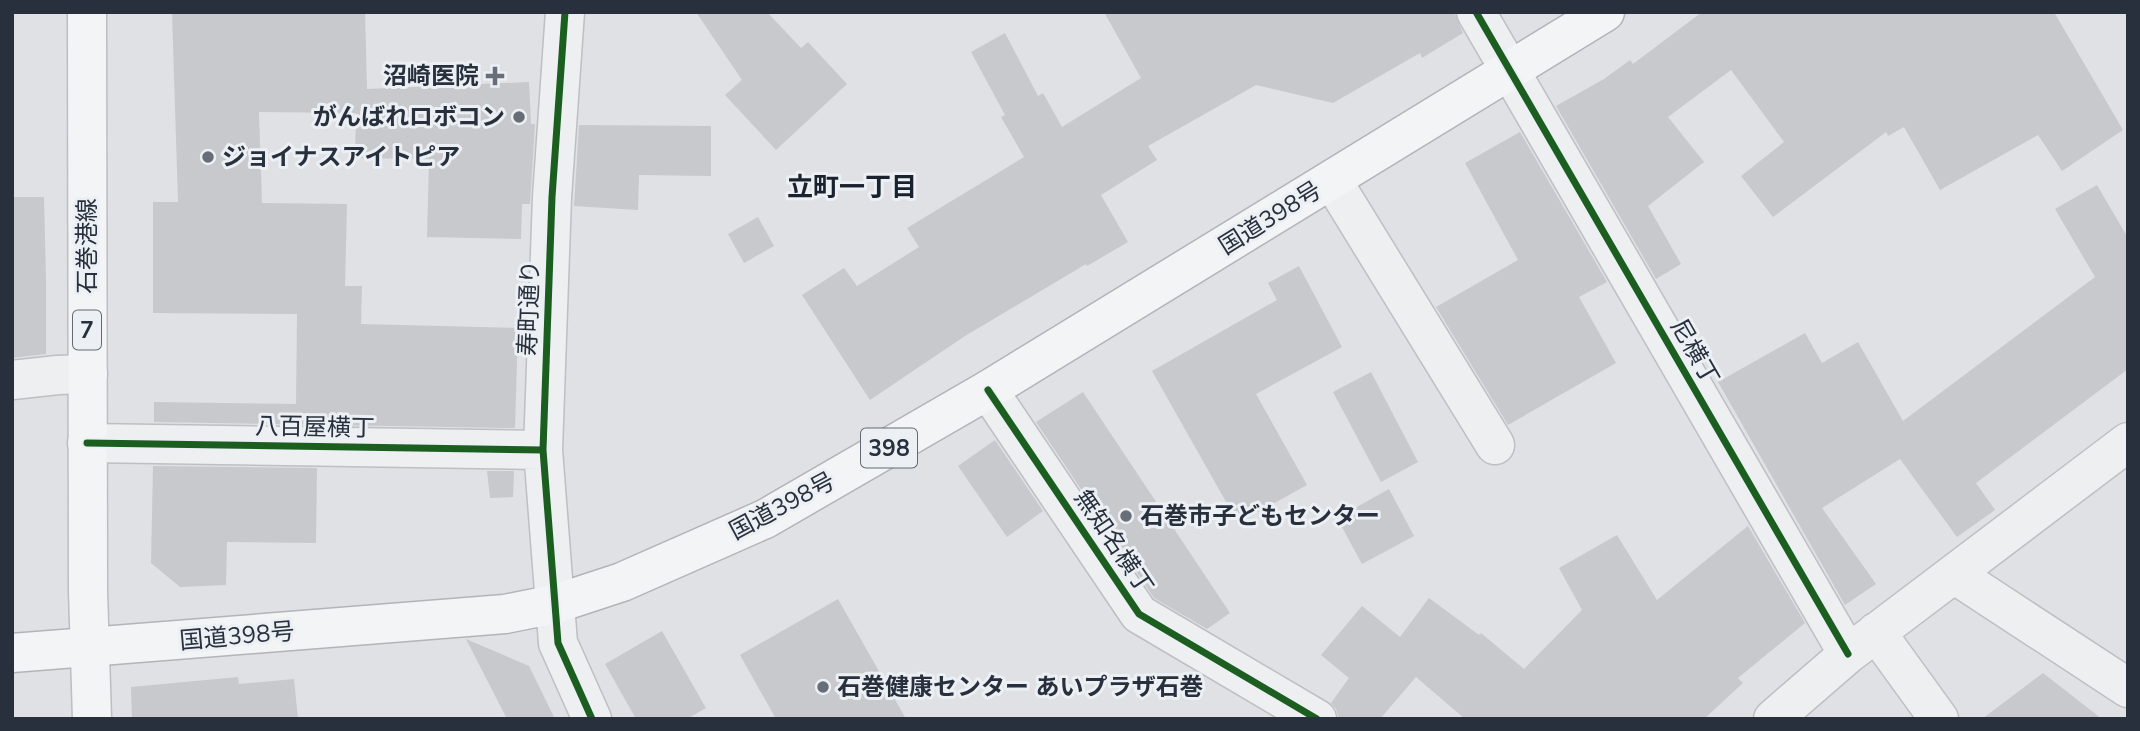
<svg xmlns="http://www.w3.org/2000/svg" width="2140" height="731" font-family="'Nunito Sans','Noto Sans JP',sans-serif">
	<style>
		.building { fill: #c7c9cc }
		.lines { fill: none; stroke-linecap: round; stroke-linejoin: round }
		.minor-casing { stroke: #bdbfc2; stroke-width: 41 }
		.major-casing { stroke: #bbbec2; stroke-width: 41 }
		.highway-casing { stroke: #b1b4b9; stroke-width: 41 }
		.minor { stroke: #eeeff1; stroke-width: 38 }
		.major { stroke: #f3f4f5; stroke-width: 38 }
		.highway { stroke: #f3f4f5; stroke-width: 38 }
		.cycleway-casing { stroke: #ecf0f4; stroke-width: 11 }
		.cycleway { stroke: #1b5e20; stroke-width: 7 }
		.poi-dot { fill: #676e77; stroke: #ecf0f4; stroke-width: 2.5 }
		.labels { text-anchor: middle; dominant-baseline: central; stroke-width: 6; stroke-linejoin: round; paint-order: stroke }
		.shield { fill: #ecf0f4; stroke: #626a73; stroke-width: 2 }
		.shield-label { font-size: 23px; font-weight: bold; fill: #27303c }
		.poi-label { font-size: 24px; font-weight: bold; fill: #27303c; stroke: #ecf0f4; text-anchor: start }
		.street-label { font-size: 24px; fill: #27303c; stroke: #ecf0f4 }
		.neighbourhood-label { font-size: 26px; font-weight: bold; fill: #19222d; stroke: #ecf0f4 }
	</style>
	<rect width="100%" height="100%" fill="#dfe1e4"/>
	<!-- building -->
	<path class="building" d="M172 12H365L367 89 529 82 531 124H535L530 204H522L521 239 427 237 429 159 355 158 356 113 259 112 262 203 347 204 345 286H362L361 324 518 328 515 428 154 422V402L296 404 297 314 153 313V202H178Z
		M696 12H767L801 48 808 42 847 84 776 150 725 95 742 80Z
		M1104 12H1454L1463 33 1422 58 1420 53 1333 103 1256 85 1148 146 1157 160 1101 195 1128 242 1087 266 1086 264 965 336 870 400 802 295 844 268 857 286 919 247 907 228 1024 157 1001 117 1005 115 971 52 1005 33 1038 96 1043 93 1062 127 1141 78Z
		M1702 12H2054L2123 130 2062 171 2038 135 1940 190 1904 127 1888 136 1886 132 1773 217 1741 176 1784 142 1731 70 1668 117 1704 162 1648 206 1681 264 1656 279 1556 106 1604 79 1630 60 1633 64Z
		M579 125 711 126V176L639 175 638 210 574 206Z
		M1520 132 1607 282 1579 297 1616 363 1508 425 1436 307 1518 260 1465 163Z
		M2097 185 2128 238V369L1976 483 1995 510 1957 537 1900 459 1822 508 1876 584 1845 605 1718 382 1805 333 1822 363 1858 342 1903 421 2095 277 2055 209Z
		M12 197H44L46 280V354L12 358Z
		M758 217 774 246 744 263 728 234Z
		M1299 266 1342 347 1256 394 1307 485 1238 523 1152 371 1277 300 1268 283Z
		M1371 372 1418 462 1381 482 1333 392Z
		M1083 392 1230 613 1207 629 1154 598 1036 422Z
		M995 440 1043 511 1007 537 958 466Z
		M153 466 317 468 316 543 227 542 226 585 180 587 151 563Z
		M487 471H514L513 497 490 498Z
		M1389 489 1414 536 1362 564 1337 518Z
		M1748 526 1805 623 1738 678 1743 683 1704 719H1465L1416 677 1380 719H1339L1336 709 1331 703 1349 678 1321 655 1362 606 1400 637 1429 598 1479 635 1481 633 1524 669 1582 610 1559 568 1617 535 1657 600Z
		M838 599 906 719H776L740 655Z
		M662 631 706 708 687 719H636L605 664Z
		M466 639 529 666 555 719H507Z
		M2043 673 2102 719H1982Z
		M238 677 239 684 294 679 298 719H132L131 687Z"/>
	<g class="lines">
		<!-- minor casing -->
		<g class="minor-casing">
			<path id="minor" d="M565 12 552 197 543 450 558 643 592 719
				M1476 12 1848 654
				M1332 180 1495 445
				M12 380 58 375 88 374
				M988 390 1139 614 1317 719
				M87 443 543 450
				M1954 574 2128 688
				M1876 632 1939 719
				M1773 719 1848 654 2128 442"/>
		</g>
		<!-- major casing -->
		<g class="major-casing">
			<path id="major" d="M87 12 88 591 92 719"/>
		</g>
		<!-- highway casing -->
		<g class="highway-casing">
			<path id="highway" d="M12 653 505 614 555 604 622 582 765 519 988 390 1605 12"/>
		</g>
		<!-- minor -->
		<use href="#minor" class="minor"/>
		<!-- major -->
		<use href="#major" class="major"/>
		<!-- highway -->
		<use href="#highway" class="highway"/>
		<!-- cycleway casing -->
		<g class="cycleway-casing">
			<path id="cycleway" d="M565 12 552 197 543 450 558 643 592 719
				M1476 12 1848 654
				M988 390 1139 614 1317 719
				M87 443 543 450"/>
		</g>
		<!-- cycleway -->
		<use href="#cycleway" class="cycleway"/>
	</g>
	<!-- markers -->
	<g class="poi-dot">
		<path d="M491.5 65.5h7v7h7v7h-7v7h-7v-7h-7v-7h7z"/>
		<circle cx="519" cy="117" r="7"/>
		<circle cx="208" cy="157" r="7"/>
		<circle cx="1126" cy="516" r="7"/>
		<circle cx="823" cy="687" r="7"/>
	</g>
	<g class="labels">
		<!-- shield labels -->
		<g class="shield">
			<rect x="73" y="310.5" width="28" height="39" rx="5"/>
			<rect x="861" y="428.5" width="56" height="39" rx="5"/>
		</g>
		<g class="shield-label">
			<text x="87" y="330">7</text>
			<text x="889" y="448">398</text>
		</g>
		<!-- poi labels -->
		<g class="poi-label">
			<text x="479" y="76" text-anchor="end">沼崎医院</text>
			<text x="505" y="117" text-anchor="end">がんばれロボコン</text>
			<text x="222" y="157">ジョイナスアイトピア</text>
			<text x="1140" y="516">石巻市子どもセンター</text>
			<text x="837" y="687">石巻健康センター あいプラザ石巻</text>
		</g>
		<!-- street labels -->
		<g class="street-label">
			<text transform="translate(1270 218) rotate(-32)">国道398号</text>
			<text transform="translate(87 246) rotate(-90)">石巻港線</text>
			<text transform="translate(529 308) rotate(-88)">寿町通り</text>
			<text transform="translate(1695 352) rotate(60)">尼横丁</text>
			<text transform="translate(315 427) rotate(1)">八百屋横丁</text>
			<text transform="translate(782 506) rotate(-28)">国道398号</text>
			<text transform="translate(1114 542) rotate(56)">無知名横丁</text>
			<text transform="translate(237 636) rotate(-5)">国道398号</text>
		</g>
		<!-- neighbourhood labels -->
		<g class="neighbourhood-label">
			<text x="852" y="187">立町一丁目</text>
		</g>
	</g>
	<!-- border -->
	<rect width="2140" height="731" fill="none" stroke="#27303c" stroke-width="28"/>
</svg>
